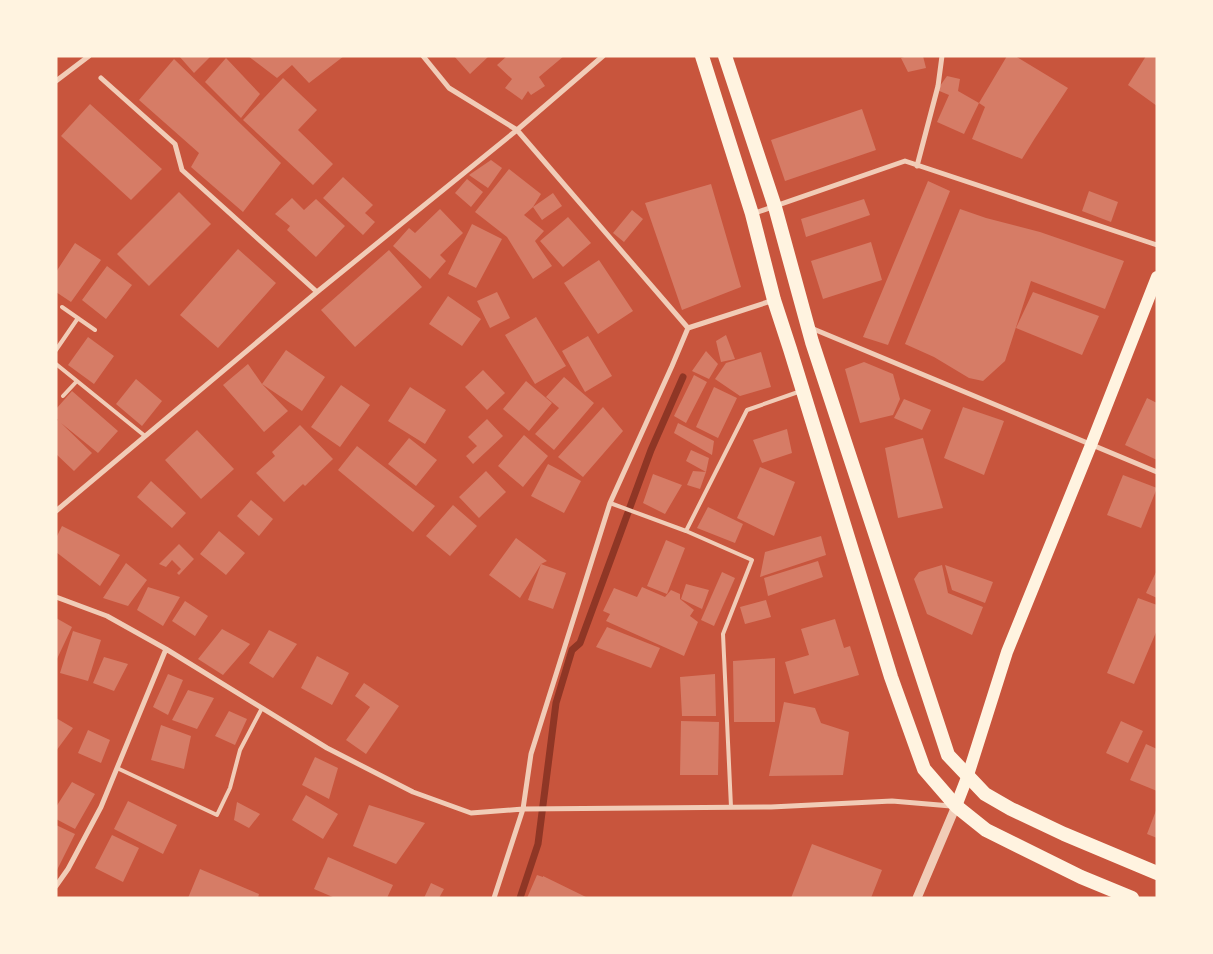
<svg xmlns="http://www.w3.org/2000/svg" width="1213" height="954" font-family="'DejaVu Sans',sans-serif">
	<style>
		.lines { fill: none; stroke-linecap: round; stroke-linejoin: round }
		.stream { stroke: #8f3625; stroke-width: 7 }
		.building { fill: #d67c66 }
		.service { stroke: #f1ccb7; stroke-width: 4 }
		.minor { stroke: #f1ccb7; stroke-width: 5 }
		.tertiary { stroke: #f1ccb7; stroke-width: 9 }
		.primary { stroke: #fff3e0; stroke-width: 12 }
		.trunk { stroke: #fff3e0; stroke-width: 14 }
	</style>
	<rect width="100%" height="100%" fill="#c8553d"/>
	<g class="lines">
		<!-- stream -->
		<path class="stream" d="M520 898 538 844 556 703 572 650 580 643 651 450 683 377"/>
	</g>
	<!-- building -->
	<path class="building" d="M179 56H211L194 73Z
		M248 56H344L309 83 292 65 277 78Z
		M454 56H489L470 74Z
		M507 56H564L539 77 545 86 531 95 528 91 522 100 505 88 512 79 497 65Z
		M907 56H923L926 68 908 72 901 58Z
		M1007 56H1015L1068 88 1035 138 1022 159 972 139 985 107 979 103Z
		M1146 56H1157V106L1128 85Z
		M226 58 260 94 241 118 205 82Z
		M174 59 281 163 243 212 191 167 199 153 139 100Z
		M947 76 960 79 958 91 979 103 964 134 937 122 949 95 937 90Z
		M283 78 317 110 298 130 333 164 313 185 243 120Z
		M90 104 162 169 131 200 61 136Z
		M862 109 876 150 785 181 771 140Z
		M491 160 502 168 488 188 469 175Z
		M509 169 541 194 533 207 524 215 544 231 535 241 552 266 533 279 507 237 475 212Z
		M343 177 373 205 365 213 375 222 363 235 323 198Z
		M467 179 483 192 471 207 455 193Z
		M928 181 950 191 888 345 863 337Z
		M711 184 741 287 682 310 645 203Z
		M1089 191 1118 202 1111 222 1082 211Z
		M179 192 211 224 149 286 117 254Z
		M553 193 562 206 542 220 533 207Z
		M292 198 304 210 316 199 345 226 316 257 287 230 290 226 275 214Z
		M864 199 870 215 806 237 801 219Z
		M440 209 463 233 440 255 446 261 430 279 393 246 409 228 415 233Z
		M960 209 986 218 1040 232 1124 261 1105 309 1031 281 1005 361 983 381 969 378 934 357 905 344Z
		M632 210 643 219 624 242 613 233Z
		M568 217 591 243 563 267 540 241Z
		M472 224 502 239 476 288 448 274Z
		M871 242 882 280 823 299 811 261Z
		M75 243 101 260 71 302 56 292V272Z
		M238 249 276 283 218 348 180 315Z
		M389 250 422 287 355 347 321 310Z
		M599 260 633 311 598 334 564 283Z
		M107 266 132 285 106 319 82 300Z
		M497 292 510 318 490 328 477 301Z
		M1033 292 1099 316 1082 355 1016 328Z
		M448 296 481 319 462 346 429 324Z
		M536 317 566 366 535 384 505 335Z
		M726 335 735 359 721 362 716 341Z
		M588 336 612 376 585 392 562 351Z
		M88 337 114 356 94 384 68 365Z
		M286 350 325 377 302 411 262 384 288 411 264 432 223 385 248 364 262 384Z
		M706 351 718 364 709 379 692 371Z
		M761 352 771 387 740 396 715 379 726 363Z
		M864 362 893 374 900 399 893 415 860 423 845 369Z
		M483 370 505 393 487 410 465 387Z
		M694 375 707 382 686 423 674 416Z
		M564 377 594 403 554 450 535 434 559 408 546 397Z
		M136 379 162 401 142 426 116 404Z
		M526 381 552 403 529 431 503 409Z
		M341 385 370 405 340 447 311 427Z
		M410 387 446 410 425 444 388 421Z
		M714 387 737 398 718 438 696 427Z
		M72 391 118 431 98 453 61 423 92 453 74 471 56 454V421L58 420 56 418V409Z
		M1147 398 1157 403V460L1125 445Z
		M904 399 931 410 922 430 894 418Z
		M603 407 623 431 583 477 558 457Z
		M963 407 1004 421 984 475 944 458Z
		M487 419 503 436 473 464 466 456 477 446 468 437Z
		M678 423 714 441 712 455 674 433Z
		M300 425 333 459 305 486 303 484 284 502 256 473 275 456 272 452Z
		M787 429 792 453 762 463 753 440Z
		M197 430 234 469 201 499 165 460Z
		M524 435 548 456 523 487 498 466Z
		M409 438 437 460 416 486 388 464Z
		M923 438 943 508 898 518 885 448Z
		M357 446 435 506 413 532 338 470Z
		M691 450 709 458 706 472 686 461Z
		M548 464 581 481 564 513 531 496Z
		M760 467 795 482 774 536 737 518Z
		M486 471 506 492 479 518 459 497Z
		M693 471 706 472 700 489 687 485Z
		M653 474 682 485 665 514 643 503Z
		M1123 475 1157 488 1141 528 1107 515Z
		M151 481 186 513 172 528 137 497Z
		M251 500 273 519 259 536 237 516Z
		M453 505 477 526 450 556 426 536Z
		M708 507 743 524 735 543 697 528Z
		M62 526 120 555 100 586 56 552V538Z
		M219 531 245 553 226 575 200 554Z
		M821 536 826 555 760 577 765 552Z
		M516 538 547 561 541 564 566 573 553 609 528 600 541 564 520 598 489 575Z
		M666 540 685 548 667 594 647 586Z
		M179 544 194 559 179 575 177 573 181 569 172 560 166 567 159 564Z
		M818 561 823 577 768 596 764 578Z
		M126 563 147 580 128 606 103 598Z
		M942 565 948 593 983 607 972 635 927 614 914 579 919 572Z
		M945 565 993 582 985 603 952 590Z
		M1157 570V598L1146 593Z
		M722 572 735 578 714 626 701 620Z
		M686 584 709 590 702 609 681 599Z
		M148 587 180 597 163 626 137 610Z
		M642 587 665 597 671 590 680 594V599L694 610 690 616 698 622 684 656 606 621 610 614 603 611 614 588 637 597Z
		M1138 598 1157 605V630L1134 684 1107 673Z
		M766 600 771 617 745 624 740 607Z
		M185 601 208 616 195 636 172 621Z
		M56 618 72 627 56 661Z
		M835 619 844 648 850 646 859 675 794 694 785 662 809 655 801 629Z
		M607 627 660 648 651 668 596 647Z
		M222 629 250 644 223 675 198 659Z
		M269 630 297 644 273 678 249 663Z
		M73 631 101 640 88 681 60 673Z
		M317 656 349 673 332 705 301 688Z
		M104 657 128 664 114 691 93 683Z
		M775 658V722H734L733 661Z
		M168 674 183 680 168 715 153 707Z
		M715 674 716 716H682L680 677Z
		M364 683 399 706 366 754 346 740 370 707 355 696Z
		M188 690 214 698 197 729 172 720Z
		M784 702 815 708 821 723 849 732 843 775 769 776Z
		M229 711 247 719 235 745 215 736Z
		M56 718 73 728 56 751Z
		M681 721 719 722 718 775H680Z
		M1121 721 1143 731 1128 763 1106 753Z
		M161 725 191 736 184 769 151 760Z
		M88 730 110 740 101 763 78 753Z
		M1146 744 1157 749V791L1130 780Z
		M315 757 338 768 329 799 302 785Z
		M72 782 95 794 75 829 56 819V807Z
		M306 795 338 814 323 839 292 820Z
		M128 801 177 825 163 854 114 829Z
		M237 802 260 814 249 828 234 820Z
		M369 805 425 823 396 864 353 846Z
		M1157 808V838L1147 834Z
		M56 825 75 834 56 872Z
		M112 835 139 848 123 882 95 868Z
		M812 844 882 870 871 898H791Z
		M328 857 393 885 387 898H335L314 889Z
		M200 869 259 894 258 898H188Z
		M537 875 543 877V876L588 898H527Z
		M431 883 444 889 439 898H424Z"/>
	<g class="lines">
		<!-- service -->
		<path class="service" d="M62 307 95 330
			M56 350 78 318
			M56 364 145 436
			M63 396 77 381
			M610 503 686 531
			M117 768 217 815 230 788 240 750 262 708
			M731 807 723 634 752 560 686 531 747 410 801 391"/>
		<!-- minor -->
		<path class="minor" d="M423 56 449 88 517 130 688 328
			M101 78 175 144 182 170 317 292
			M56 81 89 56
			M917 166 938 86 942 56
			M752 214 905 161 1157 245
			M811 328 1157 472
			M56 511 317 292 517 130 603 56
			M56 597 107 616 166 649 327 748 413 792 471 813 523 809 771 807 892 801 951 806
			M56 886 68 869 101 807 166 649
			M494 898 523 809 531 754 610 503 672 366 688 328 774 300"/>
		<!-- tertiary -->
		<path class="tertiary" d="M917 898 956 806"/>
		<!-- primary -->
		<path class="primary" d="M956 806 968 775 1007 652 1091 445 1157 277"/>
		<!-- trunk -->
		<path class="trunk" d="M702 56 752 214 774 300 790 349 891 677 924 769 956 806 986 830 1081 877 1132 898
			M725 56 775 207 812 342 948 755 985 794 1011 809 1064 834 1157 873"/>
	</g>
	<!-- border -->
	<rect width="1213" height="954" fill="none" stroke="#fff3e0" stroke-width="115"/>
</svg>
